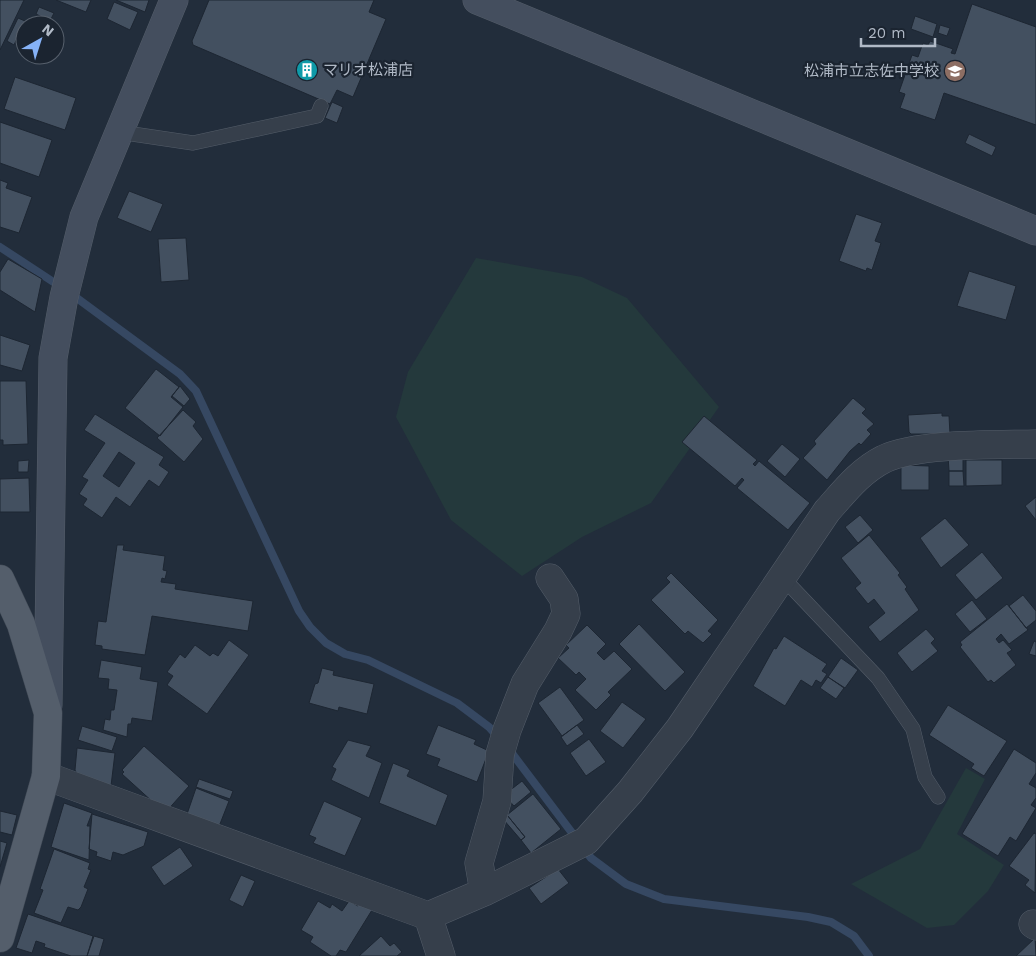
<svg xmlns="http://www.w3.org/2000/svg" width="1036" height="956" font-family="'Work Sans','Noto Sans JP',sans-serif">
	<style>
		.green { fill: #24393c }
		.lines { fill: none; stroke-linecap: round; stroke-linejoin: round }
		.stream { stroke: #364862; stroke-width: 8 }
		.building { fill: #435060; stroke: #1d2632; fill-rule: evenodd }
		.lane-casing { stroke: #545d69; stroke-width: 15 }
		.street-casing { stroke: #545d69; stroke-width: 29 }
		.secondary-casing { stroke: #545d69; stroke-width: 29 }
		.primary-casing { stroke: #3f4854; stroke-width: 29 }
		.lane { stroke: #363f4b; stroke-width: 14 }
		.street { stroke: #363f4b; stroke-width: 28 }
		.secondary { stroke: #444e5e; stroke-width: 28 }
		.primary { stroke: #545e6b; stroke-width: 28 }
		.labels { text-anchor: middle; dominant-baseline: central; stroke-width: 4.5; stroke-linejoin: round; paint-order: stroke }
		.poi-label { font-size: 15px; fill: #b1bac7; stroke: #1b2430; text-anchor: start }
	</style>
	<rect width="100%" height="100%" fill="#222d3b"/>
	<!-- green -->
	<path class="green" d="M476 258 582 277 627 298 719 407 651 503 582 537 522 576 451 520 396 417 408 372Z
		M966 768 985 779 957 834 1004 865 988 891 954 925 927 928 851 884 920 849Z"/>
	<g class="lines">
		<!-- stream -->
		<path class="stream" d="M0 247 61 287
			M70 293 180 374 196 391 299 611 310 627 326 643 345 654 368 660 457 703 489 727 499 738
			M508 748 591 858 626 884 664 899 808 917 831 922 854 936 869 956"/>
	</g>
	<!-- building -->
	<path class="building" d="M0 0H24L0 50Z
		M56 0H91L86 12Z
		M116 0H149L145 12Z
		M209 0H374L369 12 386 19 353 97 337 90 330 104 193 45 192 41Z
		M114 2 138 12 130 30 107 19Z
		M972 4 1036 27V125L944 93 935 120 900 108 905 94 899 92 912 55 918 57 923 43 928 45 930 41 953 49 951 53 955 54Z
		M39 7 54 13 50 21 36 14Z
		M915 16 937 24 933 37 911 29Z
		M36 17 55 25H33Z
		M18 18 25 21 14 45 7 41Z
		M940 25 950 28 947 36 938 33Z
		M15 77 76 98 65 130 4 109Z
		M332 102 343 107 337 123 325 118Z
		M0 122 52 140 39 177 0 163Z
		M969 134 996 147 992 156 965 143Z
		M0 180 8 183 6 188 32 197 19 233 0 227Z
		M129 191 163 204 151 232 117 218Z
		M856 214 882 223 875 241 881 243 872 270 867 268 866 271 839 261Z
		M186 238 189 280 161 282 158 239Z
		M8 259 42 279 35 312 0 290V272Z
		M969 271 1016 286 1006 320 957 306Z
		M0 335 30 345 22 371 0 365Z
		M156 369 179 387 171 397 183 407 160 436 125 408Z
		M0 381H26L28 444 3 445V440H0Z
		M180 386 190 399 184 406 172 396Z
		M853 398 866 409 862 413 874 424 867 430 871 434 861 445 859 443 850 451 827 480 803 458 816 444 814 441Z
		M183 410 196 422 193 426 203 439 184 462 157 438Z
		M942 413V416H949L950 434H911L909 432 908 415Z
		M95 414 164 457 159 465 169 472 159 487 149 480 130 507 116 497 102 518 83 505 87 499 79 494 88 480 82 477 105 443 84 430ZM119 452 135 463 119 487 103 476Z
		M704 416 757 460 753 464 755 466 759 461 810 503 788 530 737 488 744 480 742 478 735 486 682 442Z
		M782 444 800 459 785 477 767 461Z
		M948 456H963V471H949Z
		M29 460 28 472H18V461Z
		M966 460H1002V485L966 486Z
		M901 465 929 466V490H901Z
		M949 471H963L964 486H949Z
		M29 478 30 512H0V479Z
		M1036 497V520L1025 506Z
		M860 515 873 530 858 543 845 527Z
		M945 518 969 545 941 568 920 538Z
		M869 535 900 573 898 575 907 587 905 589 919 610 880 642 868 627 885 613 874 599 868 604 855 588 861 583 841 558Z
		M117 545H124L123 550 165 556 163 570 167 571 165 579 162 578 161 582 176 584 175 589 253 601 248 631 152 616 145 655 102 649V646L95 645 98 621 106 622Z
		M982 552 1003 578 976 600 955 575Z
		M671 573 718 620 708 631 712 634 703 643 688 631 685 634 651 600 670 582 666 578Z
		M1023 595 1036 611V620L1026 628 1009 606Z
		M972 600 987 619 970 632 955 614Z
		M1007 604 1028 630 1009 644 1001 634 996 639 999 643 1003 640 1012 650 1007 653 1016 665 994 683 991 680 988 682 960 647 962 645 960 642Z
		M639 624 685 672 665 691 619 644Z
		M587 625 606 644 597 653 604 660 614 651 632 669 608 692 611 695 596 710 575 690 586 679 579 672 576 675 558 658 569 648 566 645Z
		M926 629 935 639 931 643 938 651 912 672 897 653Z
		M784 636 827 664 822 671 827 674 821 683 816 680 812 687 801 680 785 706 753 686 774 648 776 649Z
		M229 640 249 655 207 714 167 685 173 676 167 672 180 654 185 658 195 645 210 656 213 653 218 656Z
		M1034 641 1036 642V656L1029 654Z
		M841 658 858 670 845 688 828 677Z
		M101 660 142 667 140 679 158 682 152 721 132 718 131 724H128L127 737 103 730 105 719 110 720 111 710H114L117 690 108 689 109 679 98 678Z
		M322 668 334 671 333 675 374 684 367 714 339 707 338 711 309 703 315 684 318 683Z
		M828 677 844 688 836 699 820 688Z
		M560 687 584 720 562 736 538 703Z
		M622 702 646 719 623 748 600 731Z
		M948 705 1007 741 984 776 971 768 974 764 929 735Z
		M438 725 476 740 474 744 489 751 477 782 437 766 440 759 426 754Z
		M577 725 584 734 567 746 561 737Z
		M82 726 117 737 112 751 78 740Z
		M589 739 606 762 586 776 570 753Z
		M348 740 371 746 366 756 382 763 369 798 331 780 336 769 332 767Z
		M144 746 189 786 165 813 122 774 124 772 122 770Z
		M77 748 115 753 111 786 81 783 75 770Z
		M1014 749 1036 763V773L1029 784 1036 788V798L1031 805 1036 808 1016 841 1010 837 998 856 962 834Z
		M393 763 410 770 407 776 448 795 436 826 379 803Z
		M199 779 233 791 230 799 196 787Z
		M522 781 531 792 514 806 504 795Z
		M196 788 229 801 218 829 186 817Z
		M533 794 561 829 531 853 521 840 525 837 507 815Z
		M324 801 362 818 345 856 313 843 316 838 309 835Z
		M64 803 92 813 87 826H90L89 860 51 847Z
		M0 811 17 815 12 835 0 832Z
		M92 814 148 832 144 846 123 855 113 852 111 861 96 856 97 852 89 849Z
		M507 815 525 837 521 840 503 819Z
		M1034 833 1036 834 1035 893 1025 885 1029 880 1009 866Z
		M0 841 7 843 0 867Z
		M180 847 193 866 164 886 151 867Z
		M54 849 90 863 88 869 91 870 84 887 88 889 81 907 78 910 68 907 61 923 34 913 43 890 40 889Z
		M558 869 569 883 541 904 529 888Z
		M241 875 255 881 243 907 229 900Z
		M318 901 330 908 332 904 342 911 349 901 358 906 359 904 372 910 346 952 340 950 336 956H331L310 942 313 937 301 930Z
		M28 914 93 936 87 956H71L44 947 45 944 36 941 32 953 16 948Z
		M94 936 104 939 99 956H87Z
		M381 936 390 946 394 943 402 952 397 956H359Z
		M1035 938 1036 956H1016Z"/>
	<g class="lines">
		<!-- lane casing -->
		<g class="lane-casing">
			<path id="lane" d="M119 132 193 143 317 116 321 106
				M783 578 878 678 913 729 925 777 938 797"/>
		</g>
		<!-- street casing -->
		<g class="street-casing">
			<path id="street" d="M46 776 428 916 441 956
				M484 892 479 863 497 801 500 754 507 730 525 684 558 631 566 614 564 599 550 578
				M428 916 484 892 586 841 630 792 680 728 827 511C844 492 860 471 884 459 918 443 996 445 1036 444
				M1033 924 1036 926"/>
		</g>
		<!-- secondary casing -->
		<g class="secondary-casing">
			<path id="secondary" d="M477 0 1036 231
				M48 705 53 358 64 297 84 217 174 0"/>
		</g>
		<!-- primary casing -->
		<g class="primary-casing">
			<path id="primary" d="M0 579 21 624 48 713 46 776 0 938"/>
		</g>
		<!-- lane -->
		<use href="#lane" class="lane"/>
		<!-- street -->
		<use href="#street" class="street"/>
		<!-- secondary -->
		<use href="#secondary" class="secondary"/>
		<!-- primary -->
		<use href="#primary" class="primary"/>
	</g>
	<!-- icons -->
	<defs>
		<g id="building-disc" transform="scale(1.125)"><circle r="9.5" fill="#0f9aa8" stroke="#1b2430"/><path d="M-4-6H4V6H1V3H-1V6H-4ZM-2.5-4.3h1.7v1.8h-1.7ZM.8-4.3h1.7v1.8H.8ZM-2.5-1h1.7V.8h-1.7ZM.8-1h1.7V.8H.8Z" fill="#fff"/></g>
		<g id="school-disc" transform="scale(1.125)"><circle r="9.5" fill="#8d6e63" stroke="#1b2430"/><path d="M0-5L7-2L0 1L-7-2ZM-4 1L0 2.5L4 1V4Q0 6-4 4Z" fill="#fff"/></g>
	</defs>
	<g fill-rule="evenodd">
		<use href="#building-disc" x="307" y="70"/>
		<use href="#school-disc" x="955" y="71"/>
	</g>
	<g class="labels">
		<!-- poi labels -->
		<g class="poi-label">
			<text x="323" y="70">マリオ松浦店</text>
			<text x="939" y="71" text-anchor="end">松浦市立志佐中学校</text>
		</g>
	</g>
	<!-- north arrow -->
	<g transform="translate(40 40) rotate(39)"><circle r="24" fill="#1b2430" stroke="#57606c"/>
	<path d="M0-4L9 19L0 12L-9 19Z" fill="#86b2f7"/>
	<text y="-8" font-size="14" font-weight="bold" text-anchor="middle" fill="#b1bac7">N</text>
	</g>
	<!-- scale -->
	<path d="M861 38v8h74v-8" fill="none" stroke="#b1bac7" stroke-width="2.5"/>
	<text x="868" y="38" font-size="15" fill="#b1bac7" stroke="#1b2430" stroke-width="4" paint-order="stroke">20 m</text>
</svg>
